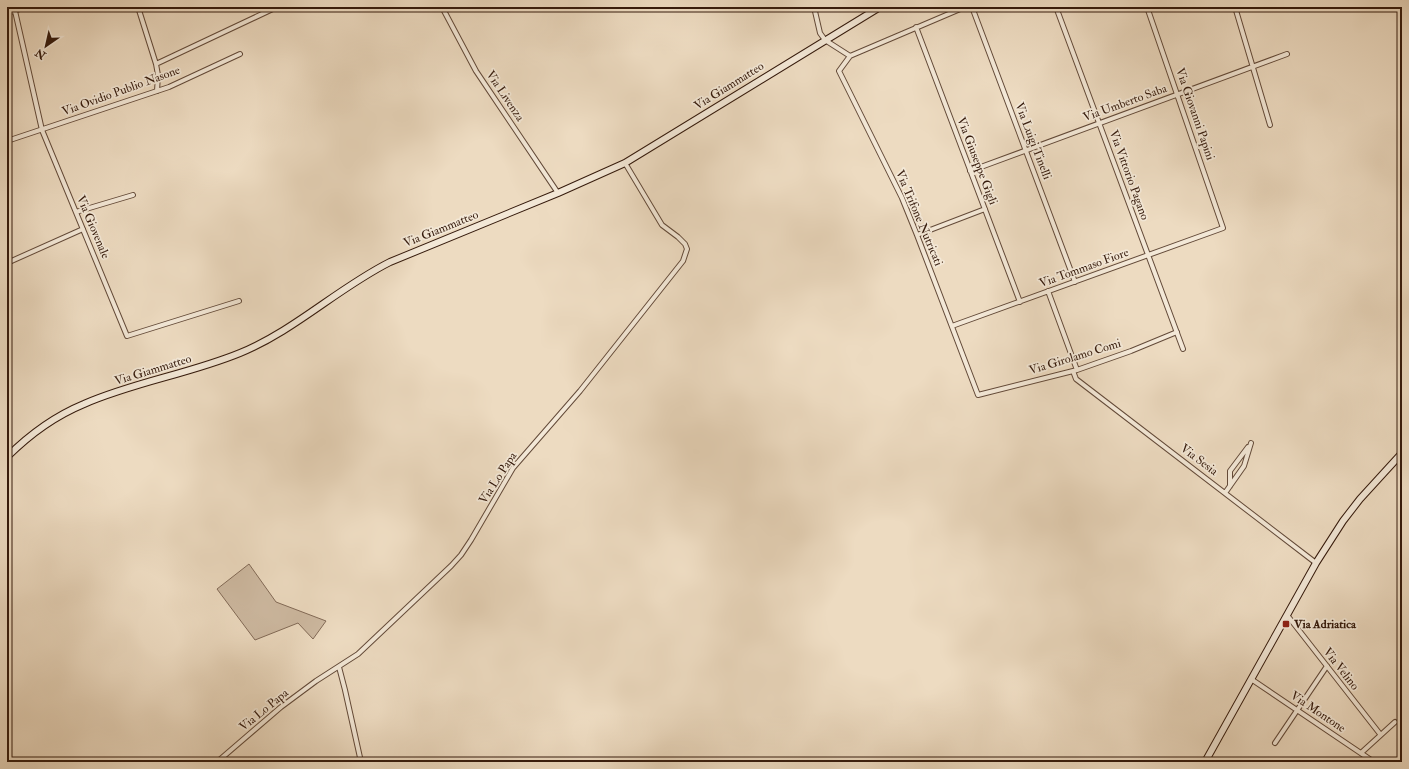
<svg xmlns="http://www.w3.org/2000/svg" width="1409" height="769" font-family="'IM FELL Double Pica',serif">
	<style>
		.green { fill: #cebaa2; stroke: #826a57 }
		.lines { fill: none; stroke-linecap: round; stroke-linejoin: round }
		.street-casing { stroke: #634a39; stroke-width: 6 }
		.secondary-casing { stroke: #351a0c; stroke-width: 8 }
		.street { stroke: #f3e8d7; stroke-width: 4 }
		.secondary { stroke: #f3e8d7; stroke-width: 6 }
		.poi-dot { fill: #8f2418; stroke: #f3e8d7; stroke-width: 1.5 }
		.labels { text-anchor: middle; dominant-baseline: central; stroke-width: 3.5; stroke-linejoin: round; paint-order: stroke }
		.street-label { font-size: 12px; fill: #351a0c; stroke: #f3e8d7 }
		.poi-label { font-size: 12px; font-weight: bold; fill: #351a0c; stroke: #f3e8d7; text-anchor: start }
	</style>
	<rect width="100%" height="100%" fill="#eddbc1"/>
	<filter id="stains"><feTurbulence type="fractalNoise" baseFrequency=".005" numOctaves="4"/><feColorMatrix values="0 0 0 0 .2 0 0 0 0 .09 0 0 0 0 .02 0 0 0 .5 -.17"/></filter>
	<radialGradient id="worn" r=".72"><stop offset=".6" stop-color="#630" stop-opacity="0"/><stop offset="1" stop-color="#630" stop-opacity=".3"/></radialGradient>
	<!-- green -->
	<path class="green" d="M249 564 276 602 326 621 313 639 298 623 255 640 217 589Z"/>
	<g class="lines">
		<!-- street casing -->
		<g class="street-casing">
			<path id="street" d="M138 7 156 64 158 75 157 91
				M442 7 476 71 558 193
				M814 7 820 33 825 40 850 56 965 7
				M972 7 1075 282
				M1056 7 1183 349
				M1235 7 1270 125
				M15 11 42 130 127 336 239 301
				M7 13 27 7
				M916 27 1020 302
				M850 56 839 71 902 198 917 235 978 395 1077 370 1131 351 1177 332
				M156 64 277 7
				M7 141 169 87 240 54
				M970 171 1287 54
				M76 212 133 195
				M917 235 985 209
				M7 263 83 229
				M1048 291 1077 370
				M952 326 1223 228 1147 7
				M1073 371 1076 379 1316 563
				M1230 486V471L1248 447
				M1225 493 1244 466 1251 443
				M1287 615 1380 734
				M339 667 345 690 361 762
				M1251 679 1374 762
				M1275 743 1327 666
				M1361 753 1395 722
				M217 762 281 707 316 681 358 654 451 566 461 555 471 540 513 468 580 391 683 261 687 249 685 244 678 237 662 225 625 163"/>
		</g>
		<!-- secondary casing -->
		<g class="secondary-casing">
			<path id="secondary" d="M7 457C30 434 55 416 84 404 134 382 189 374 240 353 294 331 338 288 390 262L558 193 625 163 880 7
				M1205 762 1316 563 1343 521 1360 499 1402 453"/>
		</g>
		<!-- street -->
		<use href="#street" class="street"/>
		<!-- secondary -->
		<use href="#secondary" class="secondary"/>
	</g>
	<!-- markers -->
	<rect class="poi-dot" x="1282" y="620" width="8" height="8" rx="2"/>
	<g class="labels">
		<!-- street labels -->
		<g class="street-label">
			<text transform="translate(729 86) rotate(-32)">Via Giammatteo</text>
			<text transform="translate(121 91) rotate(-20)">Via Ovidio Publio Nasone</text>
			<text transform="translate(505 96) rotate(56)">Via Livenza</text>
			<text transform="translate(1125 103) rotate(-20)">Via Umberto Saba</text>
			<text transform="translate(1195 114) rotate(71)">Via Giovanni Papini</text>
			<text transform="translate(1033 141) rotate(69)">Via Luigi Tinelli</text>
			<text transform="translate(977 161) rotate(69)">Via Giuseppe Gigli</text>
			<text transform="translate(1129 175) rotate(70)">Via Vittorio Pagano</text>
			<text transform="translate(919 218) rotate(67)">Via Trifone Nutricati</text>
			<text transform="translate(93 227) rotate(67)">Via Giovenale</text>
			<text transform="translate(441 229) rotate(-22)">Via Giammatteo</text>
			<text transform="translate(1084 268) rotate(-20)">Via Tommaso Fiore</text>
			<text transform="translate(1075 357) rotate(-17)">Via Girolamo Comi</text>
			<text transform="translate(153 370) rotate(-17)">Via Giammatteo</text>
			<text transform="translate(1199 460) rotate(37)">Via Sesia</text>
			<text transform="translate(498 478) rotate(-57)">Via Lo Papa</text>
			<text transform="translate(1341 669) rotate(52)">Via Velino</text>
			<text transform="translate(264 710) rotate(-39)">Via Lo Papa</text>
			<text transform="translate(1318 712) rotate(34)">Via Montone</text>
		</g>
		<!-- poi labels -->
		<g class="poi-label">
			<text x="1294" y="624">Via Adriatica</text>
		</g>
	</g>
	<!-- margin -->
	<rect width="1409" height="769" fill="none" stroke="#eddbc1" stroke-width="24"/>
	<rect x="8" y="8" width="1393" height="753" fill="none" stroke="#351a0c" stroke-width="2"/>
	<rect x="12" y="12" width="1385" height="745" fill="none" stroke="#351a0c"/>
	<!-- north arrow -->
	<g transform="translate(46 46) rotate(214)" stroke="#f3e8d7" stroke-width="3" paint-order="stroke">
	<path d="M0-3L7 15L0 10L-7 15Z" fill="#351a0c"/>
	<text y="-6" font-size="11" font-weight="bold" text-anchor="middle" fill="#351a0c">N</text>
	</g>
	<rect width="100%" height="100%" filter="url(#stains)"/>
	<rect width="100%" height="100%" fill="url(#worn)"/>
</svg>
